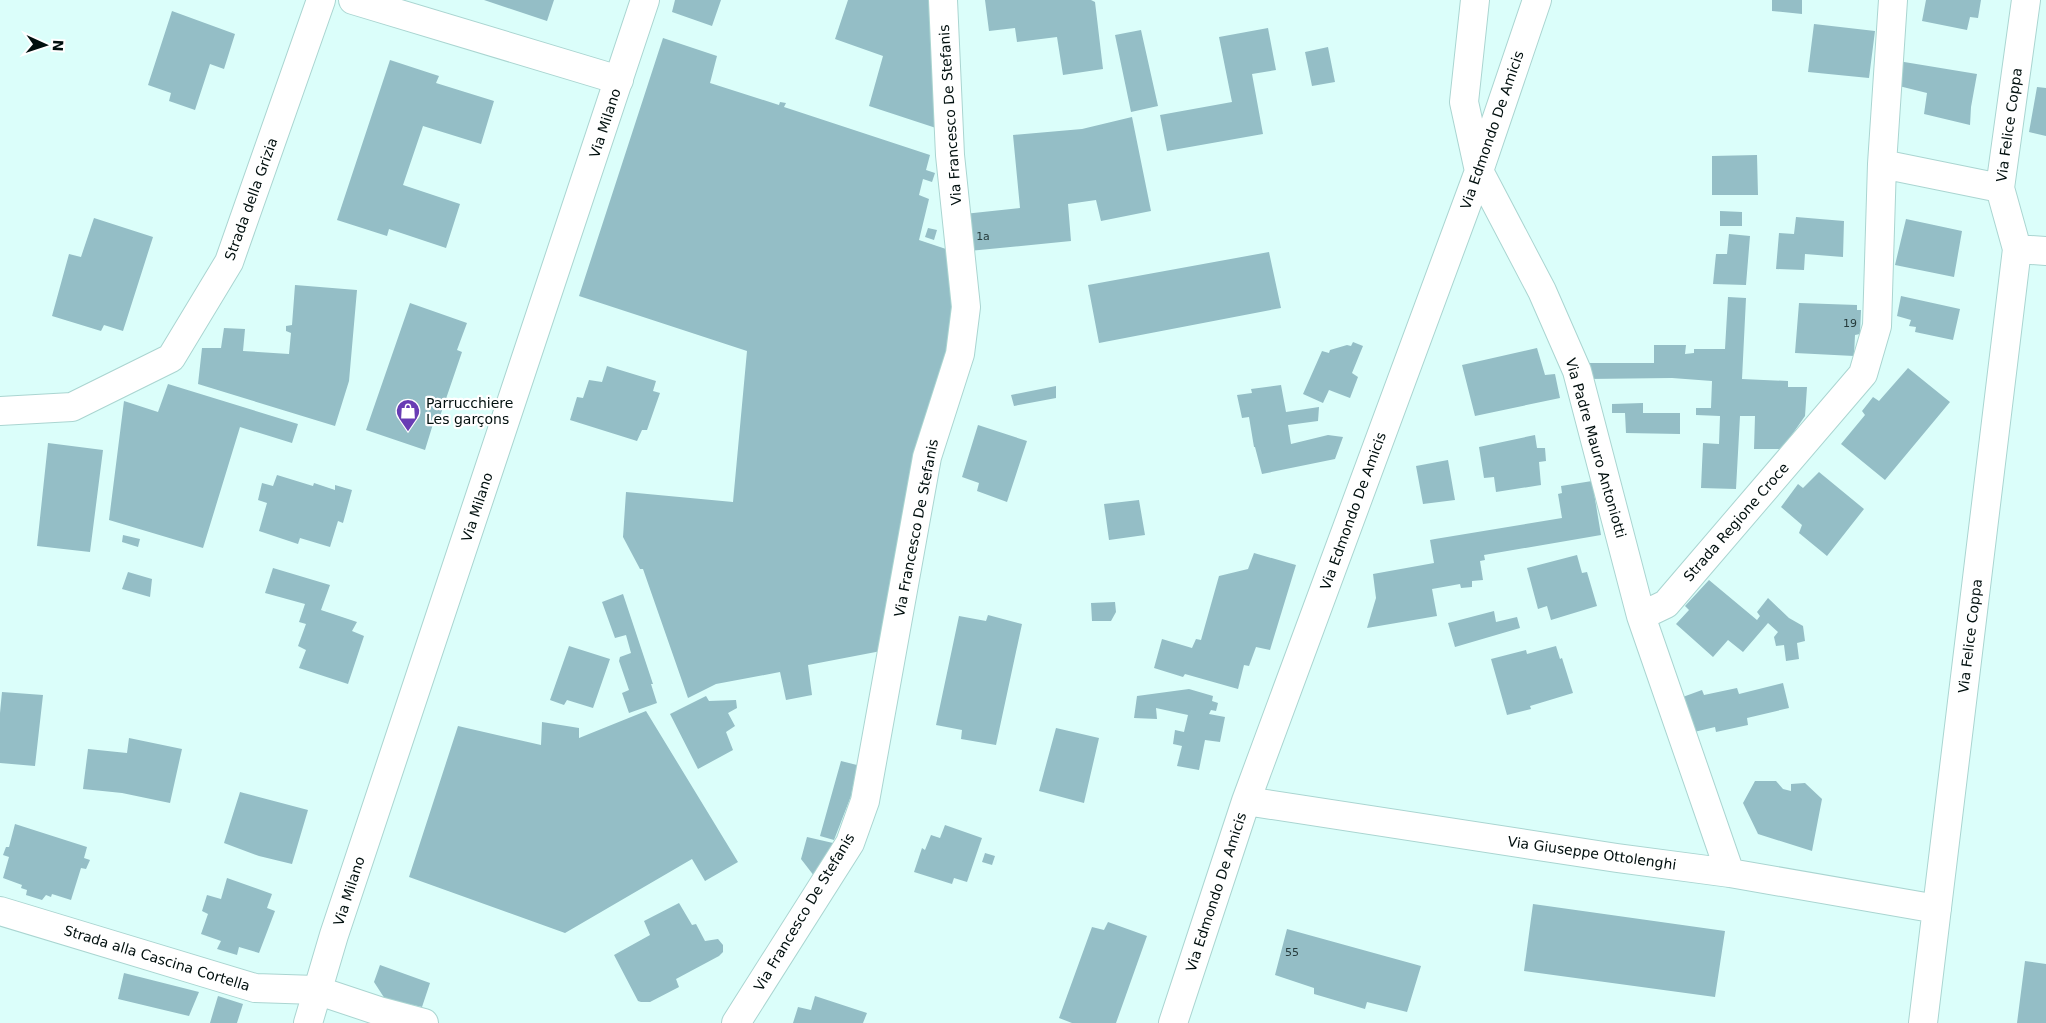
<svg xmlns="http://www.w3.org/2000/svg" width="2046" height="1023" font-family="'DejaVu Sans',sans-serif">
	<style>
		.building { fill: #94bec6 }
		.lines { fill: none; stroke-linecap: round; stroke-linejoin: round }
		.minor-casing { stroke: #aad5d1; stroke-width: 30 }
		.secondary-casing { stroke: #aad5d1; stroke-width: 30 }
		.minor { stroke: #fff; stroke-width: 28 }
		.secondary { stroke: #fff; stroke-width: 28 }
		.labels { text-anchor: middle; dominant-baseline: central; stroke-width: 4.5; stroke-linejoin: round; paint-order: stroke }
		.number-label { font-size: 11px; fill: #263b3c }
		.street-label { font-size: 14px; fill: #010f0e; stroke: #fff }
		.poi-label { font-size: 14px; fill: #010f0e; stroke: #fff; text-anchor: start }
	</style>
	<rect width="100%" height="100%" fill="#dbfefa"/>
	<!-- building -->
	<path class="building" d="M484 0H554L547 21Z
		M675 0H721L712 26 672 12Z
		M848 0H933L939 129 869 106 883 56 835 39Z
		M985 0H1091L1095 2 1103 69 1063 75 1057 37 1017 42 1015 28 989 31Z
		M1772 0H1802V14L1772 11Z
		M1926 0H1981L1978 18 1970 17 1967 30 1922 21Z
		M172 11 235 34 224 69 210 64 195 110 169 101 171 93 148 85Z
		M1814 24 1875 31 1869 78 1808 72Z
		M1268 28 1276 70 1252 74 1263 134 1167 151 1160 115 1232 102 1219 37Z
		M1141 30 1158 106 1131 112 1115 35Z
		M663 38 717 56 710 83 779 105 780 102 786 103 784 107 930 155 926 170 935 173 932 182 923 179 919 195 929 199 919 240 952 251 951 341 881 651 808 665 812 695 786 700 780 672 716 684 688 698 643 569H640L623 537 626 492 733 502 747 351 579 296Z
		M1328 47 1335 82 1312 86 1305 52Z
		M390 60 439 76 436 83 494 101 481 144 423 126 403 185 460 204 446 248 389 229 387 236 337 220Z
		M1892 60 1977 74 1971 107 1970 125 1924 114 1927 93 1891 84Z
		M2037 87 2046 88V136L2029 132Z
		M1132 117 1151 211 1101 221 1096 200 1068 204 1071 241 969 251 964 214 1020 208 1013 135 1082 129Z
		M1757 155 1758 195H1712V156Z
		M1720 211 1742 212V226H1720Z
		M1796 217 1844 221 1843 257 1805 254 1804 270 1776 269 1779 233 1794 234Z
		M94 218 153 237 123 331 104 325 101 331 52 316 69 254 81 257Z
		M1906 219 1962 231 1954 277 1895 265Z
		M928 228 937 230 934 240 925 237Z
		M1729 234 1750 236 1746 285 1713 284 1716 254H1727Z
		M1269 252 1281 308 1099 343 1088 285Z
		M295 285 357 290 349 381 335 426 198 384 202 348H221L224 328 245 329 243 351 289 354 291 333 286 331V326L292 325Z
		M1901 296 1960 309 1953 340 1915 332 1916 327 1909 326 1911 320 1897 316Z
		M1728 297 1746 298 1742 379 1788 381V387H1807L1805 416 1782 449H1754L1755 416H1740L1736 489 1701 488 1703 443 1719 444 1720 416 1696 415V408H1711L1712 381 1672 378 1587 379 1581 363H1654V345H1686L1685 354 1694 353V349H1725Z
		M410 303 467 323 457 350 462 352 437 425 433 424 425 450 366 430Z
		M1799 303 1857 305V310H1861L1860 334 1855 335 1854 356 1795 353Z
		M1353 342 1363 346 1352 373 1358 377 1350 398 1329 390 1323 403 1303 394 1322 351 1329 353 1330 350 1347 345 1351 346Z
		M1537 348 1545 375 1555 374 1560 398 1475 416 1462 365Z
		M607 366 656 381 653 391 660 393 647 430H642L637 441 570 420 577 397 583 398 589 380 602 382Z
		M1908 368 1950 402 1885 480 1841 444 1865 415 1862 411 1873 397 1879 401Z
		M168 384 298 424 292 443 240 427 203 548 109 520 124 401 158 412Z
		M1281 385 1286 412 1319 407 1318 421 1288 425 1291 444 1328 435 1343 437 1335 459 1262 474 1255 447H1254L1249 417 1242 418 1237 395 1252 393 1251 389Z
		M1056 386V398L1014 406 1011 395Z
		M1643 403V413H1680V434L1626 433 1625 413H1612V404Z
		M978 425 1027 441 1007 502 977 491 979 483 962 477Z
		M1535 435 1537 448H1545L1546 461 1539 462 1541 485 1496 492 1494 477 1484 478 1479 447Z
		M48 443 103 450 90 552 37 546Z
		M1448 460 1455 500 1423 504 1416 466Z
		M1819 472 1864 509 1827 556 1799 533 1802 525 1781 507 1798 484 1803 488Z
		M277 475 313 486 314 483 335 490V485L352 490 343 523 338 521 330 547 300 538 298 544 259 531 267 503 258 500 262 483 273 486Z
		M1592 481 1601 535 1484 555 1485 560 1480 561 1483 580 1472 581V587L1461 588 1460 584 1432 589 1437 616 1367 628 1376 598 1373 574 1434 563 1430 540 1435 539 1562 518 1558 494 1562 493 1561 486Z
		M1139 500 1145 535 1109 540 1104 504Z
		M123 535 140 539 138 547 122 542Z
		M1254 553 1296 565 1270 650 1256 647 1249 666 1244 665 1238 689 1185 674 1183 677 1154 668 1162 639 1192 648 1196 639 1201 640 1219 576 1248 569Z
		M1577 555 1582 573 1587 572 1597 606 1551 620 1547 606 1538 609 1527 568Z
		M273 568 330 585 321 610 357 622 352 631 364 636 348 684 299 668 306 650 298 646 306 624 299 622 305 604 265 593Z
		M128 572 152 579 150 597 122 589Z
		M1709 580 1757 620 1760 616 1757 612 1768 598 1789 618 1803 626 1805 641 1797 643 1799 659 1786 661 1784 645 1776 646 1774 637 1778 632 1768 623 1743 652 1728 640 1713 657 1676 624 1689 610 1685 606Z
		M623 594 653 684H651L657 703 629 713 622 693 629 690 619 661 620 657 631 653 626 635 615 638 602 602Z
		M1115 602 1116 612 1111 621H1092L1091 603Z
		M1494 611 1496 622 1517 617 1520 628 1455 647 1448 623Z
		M988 615 1022 624 996 745 961 739 962 730 936 725 959 616 986 621Z
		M569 646 610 659 593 708 567 700 564 705 550 700Z
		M1556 646 1560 659 1562 658 1573 693 1530 706 1531 709 1507 715 1491 659 1526 650 1527 654Z
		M1783 683 1789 708 1747 718 1748 725 1716 732 1715 727 1690 733 1680 698 1702 690 1704 695 1737 688 1739 694Z
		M1189 689 1213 696 1212 701 1218 703 1216 711 1211 710 1209 714 1225 717 1220 742 1205 740 1199 770 1177 766 1182 746 1173 744 1175 730 1184 732 1188 715 1156 708 1157 719 1134 718 1137 696Z
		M2 692 43 695 35 766 0 763V713Z
		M706 696 709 701 736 700 737 708 728 713 735 726 726 732 733 750 698 769 670 714Z
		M646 711 738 862 705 881 692 859 565 933 409 877 458 726 541 745 542 722 579 728V738Z
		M1056 728 1099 738 1084 803 1039 791Z
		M129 738 182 749 170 803 122 793 83 789 88 749 127 753Z
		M841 761 857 765 851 796 834 840 820 836Z
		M1755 781H1776L1783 789 1791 791V784L1805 783 1822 799 1812 851 1758 834 1743 803Z
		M240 792 308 810 292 864 259 856 224 843Z
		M15 824 87 847 84 858 90 860 86 869 81 868 71 900 52 894 51 897 46 895 42 900 26 895 27 890 21 888 22 885 3 878 9 857 3 855 6 847H9Z
		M945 825 982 838 967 882 954 878 952 884 914 872 922 848 925 850 931 835 940 838Z
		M807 837 833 843 818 881 801 859Z
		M985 853 995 856 992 865 982 862Z
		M227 878 272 894 267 908 275 911 259 953 239 947 237 955 217 949 221 941 201 934 208 914 202 911 207 895 221 899Z
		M679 903 692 925 696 924 705 941 718 939 723 945V952L719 956 676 979 679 987 650 1002H641L638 1001 614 955 650 935 644 921Z
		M1533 904 1725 931 1715 997 1524 971Z
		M1108 922 1147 936 1116 1023H1072L1059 1018 1092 927 1104 930Z
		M1287 929 1421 966 1407 1012 1367 1002 1365 1009 1314 994V988L1275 975Z
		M2025 961 2046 964V1023H2017Z
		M380 965 430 983 422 1007 385 999 374 982Z
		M124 973 199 992 189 1016 118 999Z
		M218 996 243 1004 237 1023H210Z
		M815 996 867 1013 863 1023H793L798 1007 811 1010Z"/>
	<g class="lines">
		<!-- minor casing -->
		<g class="minor-casing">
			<path id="minor" d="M353 0 619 80
				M1475 0 1464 102 1479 171 1542 291 1577 371 1641 616 1730 873
				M1882 164 2000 188
				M2017 249 2046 251
				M0 411 72 407 171 358 229 262 321 0
				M1641 616 1666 604 1863 374 1877 326 1882 164 1893 0
				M1246 801 1617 858 1730 873 1937 909
				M0 911 255 988 316 990 379 1011 424 1023
				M736 1023 850 843 865 801 927 457 960 354 966 307 950 155 943 0
				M1173 1023 1246 801 1479 171 1537 0
				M1923 1023 2017 249 2000 188 2026 0"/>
		</g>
		<!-- secondary casing -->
		<g class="secondary-casing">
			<path id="secondary" d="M308 1023 334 935 645 0"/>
		</g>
		<!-- minor -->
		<use href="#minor" class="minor"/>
		<!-- secondary -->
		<use href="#secondary" class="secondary"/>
	</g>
	<!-- icons -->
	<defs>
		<g id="shop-pin" transform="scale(1.25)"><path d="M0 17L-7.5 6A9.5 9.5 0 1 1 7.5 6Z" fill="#683cb4" stroke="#fff"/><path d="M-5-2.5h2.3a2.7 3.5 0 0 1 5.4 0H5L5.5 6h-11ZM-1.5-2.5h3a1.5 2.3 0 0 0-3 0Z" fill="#fff"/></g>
	</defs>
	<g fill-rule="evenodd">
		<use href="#shop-pin" x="408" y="411"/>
	</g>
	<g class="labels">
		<!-- number labels -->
		<g class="number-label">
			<text x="983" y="236">1a</text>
			<text x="1850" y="323">19</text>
			<text x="1292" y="952">55</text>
		</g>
		<!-- street labels -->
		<g class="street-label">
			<text transform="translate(950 115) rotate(-94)">Via Francesco De Stefanis</text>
			<text transform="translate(605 123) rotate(-72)">Via Milano</text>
			<text transform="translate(2009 125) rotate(-82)">Via Felice Coppa</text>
			<text transform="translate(1492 130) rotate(-71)">Via Edmondo De Amicis</text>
			<text transform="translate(251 199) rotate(-70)">Strada della Grizia</text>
			<text transform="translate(1596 448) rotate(74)">Via Padre Mauro Antoniotti</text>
			<text transform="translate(477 507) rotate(-72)">Via Milano</text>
			<text transform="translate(1353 511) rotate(-70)">Via Edmondo De Amicis</text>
			<text transform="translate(1736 522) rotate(-49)">Strada Regione Croce</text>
			<text transform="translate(916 528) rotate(-79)">Via Francesco De Stefanis</text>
			<text transform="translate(1970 636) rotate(-83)">Via Felice Coppa</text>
			<text transform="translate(1592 853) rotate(8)">Via Giuseppe Ottolenghi</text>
			<text transform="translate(349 891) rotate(-72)">Via Milano</text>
			<text transform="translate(1216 892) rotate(-72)">Via Edmondo De Amicis</text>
			<text transform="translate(804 912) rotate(-59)">Via Francesco De Stefanis</text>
			<text transform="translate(157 958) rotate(17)">Strada alla Cascina Cortella</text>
		</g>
		<!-- poi labels -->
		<g class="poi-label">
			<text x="426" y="403">Parrucchiere<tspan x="426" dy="16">Les garçons</tspan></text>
		</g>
	</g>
	<!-- north arrow -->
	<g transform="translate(45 45) rotate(93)" stroke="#ffffff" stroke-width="4" paint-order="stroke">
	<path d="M0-4L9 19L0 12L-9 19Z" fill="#010f0e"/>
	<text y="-8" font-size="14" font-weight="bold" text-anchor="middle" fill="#010f0e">N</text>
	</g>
</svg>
